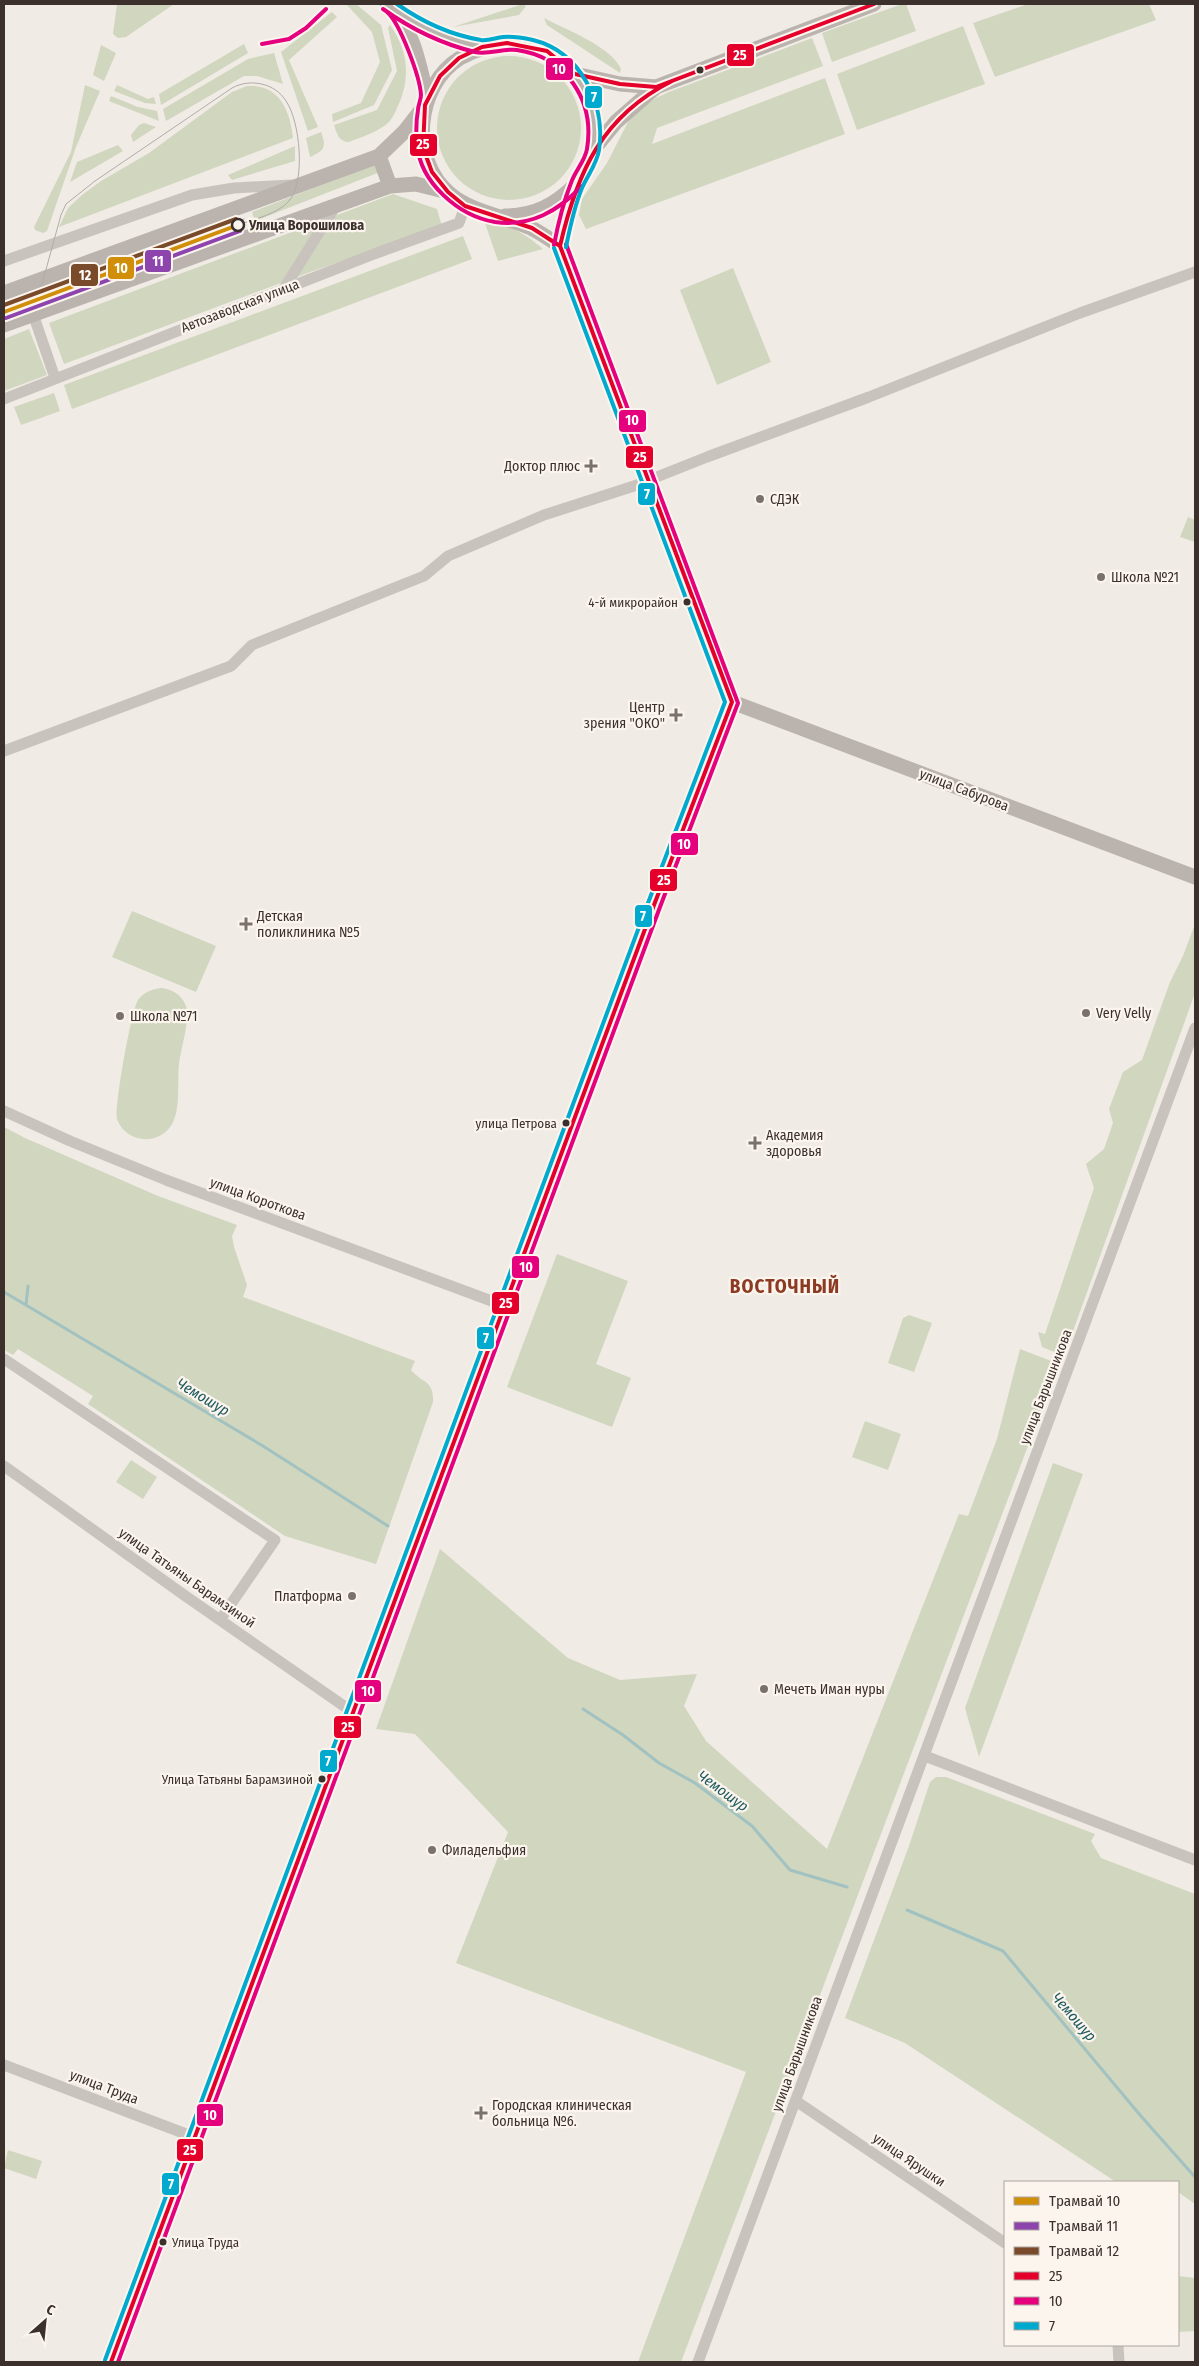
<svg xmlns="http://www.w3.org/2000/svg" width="1199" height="2366" font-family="'Fira Sans Condensed',sans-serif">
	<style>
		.green { fill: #d1d6bf }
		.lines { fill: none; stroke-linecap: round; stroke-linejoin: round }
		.stream { stroke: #a1c2c1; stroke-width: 3 }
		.street { stroke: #c9c3be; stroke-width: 11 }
		.secondary { stroke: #bab3ae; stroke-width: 15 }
		.tram { stroke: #b1aca8; stroke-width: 1 }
		.bus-1-casing { stroke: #fbf5ee; stroke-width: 8 }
		.bus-2-casing { stroke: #fbf5ee; stroke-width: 8 }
		.bus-3-casing { stroke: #fbf5ee; stroke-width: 8 }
		.bus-1 { stroke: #e4002b; stroke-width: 4 }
		.bus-2 { stroke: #e5007d; stroke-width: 4 }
		.bus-3 { stroke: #00a9ce; stroke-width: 4 }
		.tram-1-casing { stroke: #fbf5ee; stroke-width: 8 }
		.tram-2-casing { stroke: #fbf5ee; stroke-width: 8 }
		.tram-3-casing { stroke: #fbf5ee; stroke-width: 8 }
		.tram-1 { stroke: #d18e09; stroke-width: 4 }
		.tram-2 { stroke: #8e44ad; stroke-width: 4 }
		.tram-3 { stroke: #7a4b2a; stroke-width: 4 }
		.bus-dot { fill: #3b302b; stroke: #fbf5ee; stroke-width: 2 }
		.stop-dot { fill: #fbf5ee; stroke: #3b302b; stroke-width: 2.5 }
		.poi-dot { fill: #7a716c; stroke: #fbf5ee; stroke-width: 2 }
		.labels { text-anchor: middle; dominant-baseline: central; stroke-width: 4.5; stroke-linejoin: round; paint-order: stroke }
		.bus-label { font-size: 13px; fill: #3b302b; stroke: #fbf5ee; text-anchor: end }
		.stop-label { font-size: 14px; font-weight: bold; fill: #3b302b; stroke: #fbf5ee; text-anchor: start }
		.street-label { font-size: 14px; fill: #3b302b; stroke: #fbf5ee }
		.poi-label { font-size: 14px; fill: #3b302b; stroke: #fbf5ee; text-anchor: start }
		.water-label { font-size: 15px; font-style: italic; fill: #1f5a5e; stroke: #fbf5ee }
		.district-label { font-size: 19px; font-weight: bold; letter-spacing: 1px; fill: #8c3b22; stroke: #fbf5ee }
		.line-badge { stroke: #fbf5ee; stroke-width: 2 }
		.badge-label { font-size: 14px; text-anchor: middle; font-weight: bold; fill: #fff }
	</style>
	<rect width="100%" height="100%" fill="#f0ebe5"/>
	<!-- green -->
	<path class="green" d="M117 4H174L126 37 118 38 113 34Z
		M346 4H356L381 25 392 70 374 105 333 122 332 114 361 103 380 62 372 32Z
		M523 4 526 6 519 15 453 27Z
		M902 4H906L916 31 832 62 822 33Z
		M1028 4H1149L1156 20 995 77 973 23Z
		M332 12 337 17 289 60 318 127 308 131 281 52Z
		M544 18C566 30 611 46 621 69L620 73 547 25Z
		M390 25C408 50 411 78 398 106 395 112 393 118 388 123 377 132 362 137 349 142 339 142 337 134 334 125L377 110 397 71 388 28Z
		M963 26 985 84 857 130 837 74Z
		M812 38 823 66 657 128 652 144 825 78 845 134 586 229 579 215 582 199 607 163 628 122 637 111 656 98 669 92Z
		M244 44 248 53 161 105 159 94Z
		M101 45 116 53 104 81 93 75Z
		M274 53 283 84 257 76H244L166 121 163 109 248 59Z
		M437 128a72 72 0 1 1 144 0a72 72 0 1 1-144 0Z
		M85 85 100 91 76 147 47 231 43 233 35 230 34 227 71 152Z
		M117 85 148 99 154 97 156 104 145 103 114 91Z
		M247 86C279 84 290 110 293 138L59 227 68 208 82 195 101 181 149 153 232 92Z
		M111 96 138 107 157 111 159 121 109 101Z
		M144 123 156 127 133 142 131 135 139 125Z
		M321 132C327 147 324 151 310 157L306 138Z
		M118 145 123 151 70 182 77 162Z
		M295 146V161L232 180 228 175Z
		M375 164 380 172 255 221 252 212Z
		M393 194 437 209 442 226 313 271 64 364 49 323Z
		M484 220C507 224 526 234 543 249L498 261Z
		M463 236 472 259 72 409 64 385Z
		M733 268 771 362 717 385 680 290Z
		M29 329 47 375 4 391V339Z
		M54 393 60 411 21 425 14 407Z
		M1188 517 1195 520V542L1180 537Z
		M132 911 216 946 196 992 112 957Z
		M1195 924V993L1064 1356 1042 1347 1038 1332 1045 1334 1094 1188 1086 1164 1104 1149 1113 1123 1109 1109 1123 1072 1142 1060 1170 982 1183 956Z
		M161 988C171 989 181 994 185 1004 187 1007 187 1011 187 1015 187 1031 181 1048 179 1064 177 1083 181 1108 172 1124 166 1135 154 1140 143 1139 131 1138 121 1130 117 1119 114 1107 131 1011 138 1000 144 992 152 989 161 988Z
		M4 1127 25 1138 158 1196 237 1225 232 1236 234 1247 247 1285 243 1297 415 1361 411 1370C423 1384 434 1380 433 1402L376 1564 285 1536 88 1404 93 1396 18 1349 13 1355 4 1350Z
		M557 1254 628 1281 596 1364 631 1378 612 1427 507 1387Z
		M909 1315 932 1323 914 1372 888 1363 903 1318Z
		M1020 1349 1059 1364 681 2362H638L746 2072 456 1963 508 1832 415 1734 376 1729 440 1549 568 1658 620 1680 697 1674 684 1706 706 1741 827 1849 959 1514 968 1516 997 1439Z
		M865 1421 901 1434 888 1470 852 1457Z
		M131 1460 157 1477 143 1499 116 1482Z
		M1053 1463 1083 1474 979 1757 965 1708Z
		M936 1777H946L1095 1834 1091 1841 1101 1858 1195 1894V2204L1178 2192V2182H1116L905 2043 845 2018 909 1846 930 1782Z
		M8 2150 42 2161 36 2179 4 2168Z
		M1178 2276 1195 2278V2331L1178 2332Z"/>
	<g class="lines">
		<!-- stream -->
		<path class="stream" d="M4 1292 263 1446 388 1526
			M26 1305 28 1286
			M583 1709 623 1735 659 1763 695 1783 752 1826 790 1870 847 1887
			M907 1910 1003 1951 1140 2115 1195 2177"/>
		<!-- street -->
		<path class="street" d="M4 261 192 195 234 188 291 185
			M283 290 335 207
			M33 314 55 378
			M4 399 374 254 459 223 465 206
			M4 751 231 666 252 645 424 576 448 556 544 515 634 486 707 457 869 397 1080 313 1195 272
			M4 1111 70 1141 166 1180 505 1306
			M4 1359 275 1540 220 1620
			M4 1466 184 1595 354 1713
			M925 1756 1195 1860
			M4 2065 194 2137
			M796 2101 1005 2243
			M1118 2345 1119 2362
			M698 2362 1195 1028"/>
		<!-- secondary -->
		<path class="secondary" d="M387 4C413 25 420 67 427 98
			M397 12 440 35 482 47
			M507 43C519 45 537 44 548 51 582 71 599 110 593 149 591 161 582 172 577 183 568 203 564 224 560 246 551 240 541 233 531 228 504 216 473 213 450 194 409 160 415 86 460 58 475 49 490 46 507 43Z
			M575 74 620 84 656 87
			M593 150 616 122 656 87 874 4
			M379 156 390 186
			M505 216C534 216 555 205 575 185
			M4 293 379 156 404 132 425 105
			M4 325 390 186 416 184 448 192
			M732 702 1195 877
			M111 2362 654 905 732 702 560 246"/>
		<!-- tram -->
		<path class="tram" d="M37 300 49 291 244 219
			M4 306 32 296 42 284 61 215 66 204 95 181 232 88C250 78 275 83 286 101 300 121 306 181 289 201 278 214 254 219 238 225"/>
		<!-- bus-1 casing -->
		<g class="bus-1-casing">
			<path id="bus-1" d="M560 246 532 228 465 206 448 192 432 172 423 148 425 105 440 76 459 58 482 47 507 43 547 51 575 74 620 84 656 87 874 4
				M560 246C577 172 602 116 672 81
				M111 2362 654 905 732 702 560 246"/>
		</g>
		<!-- bus-2 casing -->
		<g class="bus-2-casing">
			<path id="bus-2" d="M383 9C411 29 442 44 475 52 489 55 503 48 517 50 566 57 595 100 587 149 585 161 575 171 571 183 563 203 558 224 554 245
				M387 12C400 23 420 77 421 95 421 100 418 105 418 110 416 121 416 133 417 144 420 183 459 216 495 222 531 227 558 211 582 186
				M262 44 289 39 306 28 326 9
				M118 2362 660 907 738 703 566 244"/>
		</g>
		<!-- bus-3 casing -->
		<g class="bus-3-casing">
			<path id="bus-3" d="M397 4C421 21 451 35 481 40 488 41 495 38 503 37 512 36 524 38 533 40 581 52 606 104 599 150 597 164 587 176 582 188 574 207 570 227 566 247
				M105 2360 648 903 725 702 554 248"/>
		</g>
		<!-- bus-1 -->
		<use href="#bus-1" class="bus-1"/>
		<!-- bus-2 -->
		<use href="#bus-2" class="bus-2"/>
		<!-- bus-3 -->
		<use href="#bus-3" class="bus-3"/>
		<!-- tram-1 casing -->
		<g class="tram-1-casing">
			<path id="tram-1" d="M4 312 238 225"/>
		</g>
		<!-- tram-2 casing -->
		<g class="tram-2-casing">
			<path id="tram-2" d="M6 318 240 231"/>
		</g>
		<!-- tram-3 casing -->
		<g class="tram-3-casing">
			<path id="tram-3" d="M4 305 236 219"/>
		</g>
		<!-- tram-1 -->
		<use href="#tram-1" class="tram-1"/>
		<!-- tram-2 -->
		<use href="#tram-2" class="tram-2"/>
		<!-- tram-3 -->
		<use href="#tram-3" class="tram-3"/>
	</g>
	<!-- markers -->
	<g class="bus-dot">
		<circle cx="700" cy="70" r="4.5"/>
		<circle cx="687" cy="602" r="4.5"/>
		<circle cx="566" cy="1123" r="4.5"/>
		<circle cx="322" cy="1779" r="4.5"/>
		<circle cx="163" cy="2242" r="4.5"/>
	</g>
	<circle class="stop-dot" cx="238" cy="225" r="6"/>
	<g class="poi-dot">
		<path d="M588.5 458.5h5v5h5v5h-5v5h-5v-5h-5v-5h5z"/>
		<circle cx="760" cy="499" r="5"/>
		<circle cx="1101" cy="577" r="5"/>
		<path d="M673.5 707.5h5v5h5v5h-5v5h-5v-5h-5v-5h5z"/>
		<path d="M243.5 916.5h5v5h5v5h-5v5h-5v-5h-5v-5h5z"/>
		<circle cx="1086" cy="1013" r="5"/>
		<circle cx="120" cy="1016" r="5"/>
		<path d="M752.5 1135.5h5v5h5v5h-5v5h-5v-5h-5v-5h5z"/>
		<circle cx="352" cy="1596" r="5"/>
		<circle cx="764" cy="1689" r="5"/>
		<circle cx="432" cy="1850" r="5"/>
		<path d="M478.5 2105.5h5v5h5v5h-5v5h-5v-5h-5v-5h5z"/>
	</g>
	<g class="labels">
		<!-- bus labels -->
		<g class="bus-label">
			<text x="678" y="602">4-й микрорайон</text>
			<text x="557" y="1123">улица Петрова</text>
			<text x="313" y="1779">Улица Татьяны Барамзиной</text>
			<text x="172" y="2242" text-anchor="start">Улица Труда</text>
		</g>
		<!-- stop labels -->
		<g class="stop-label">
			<text x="249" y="225">Улица Ворошилова</text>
		</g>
		<!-- street labels -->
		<g class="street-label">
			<text transform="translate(240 306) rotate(-21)">Автозаводская улица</text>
			<text transform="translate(964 790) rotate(21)">улица Сабурова</text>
			<text transform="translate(258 1199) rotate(20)">улица Короткова</text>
			<text transform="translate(1046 1387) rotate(-69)">улица Барышникова</text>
			<text transform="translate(187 1578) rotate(35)">улица Татьяны Барамзиной</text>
			<text transform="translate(797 2054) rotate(-70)">улица Барышникова</text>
			<text transform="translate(104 2087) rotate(21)">улица Труда</text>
			<text transform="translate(909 2160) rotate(34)">улица Ярушки</text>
		</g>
		<!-- poi labels -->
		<g class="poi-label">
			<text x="580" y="466" text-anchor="end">Доктор плюс</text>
			<text x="770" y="499">СДЭК</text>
			<text x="1111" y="577">Школа №21</text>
			<text x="665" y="707" text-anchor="end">Центр<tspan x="665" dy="16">зрения "ОКО"</tspan></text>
			<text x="257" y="916">Детская<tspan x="257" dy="16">поликлиника №5</tspan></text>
			<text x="1096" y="1013">Very Velly</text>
			<text x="130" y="1016">Школа №71</text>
			<text x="766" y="1135">Академия<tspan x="766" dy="16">здоровья</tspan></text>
			<text x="342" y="1596" text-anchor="end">Платформа</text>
			<text x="774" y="1689">Мечеть Иман нуры</text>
			<text x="442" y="1850">Филадельфия</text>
			<text x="492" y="2105">Городская клиническая<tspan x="492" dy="16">больница №6.</tspan></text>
		</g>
		<!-- water labels -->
		<g class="water-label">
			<text transform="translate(203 1397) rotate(31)">Чемошур</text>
			<text transform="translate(723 1791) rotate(36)">Чемошур</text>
			<text transform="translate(1074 2017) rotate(49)">Чемошур</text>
		</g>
		<!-- district labels -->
		<g class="district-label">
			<text x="785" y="1286">ВОСТОЧНЫЙ</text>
		</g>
	</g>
	<g class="line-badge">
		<rect x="726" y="43" width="29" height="24" rx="5" fill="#e4002b"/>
		<rect x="545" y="57" width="29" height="24" rx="5" fill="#e5007d"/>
		<rect x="584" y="85" width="19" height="24" rx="5" fill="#00a9ce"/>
		<rect x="409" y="133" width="29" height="24" rx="5" fill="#e4002b"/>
		<rect x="144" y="249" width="28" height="24" rx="5" fill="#8e44ad"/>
		<rect x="107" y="256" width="28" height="24" rx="5" fill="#d18e09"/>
		<rect x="70" y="263" width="29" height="24" rx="5" fill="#7a4b2a"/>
		<rect x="618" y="409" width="29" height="24" rx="5" fill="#e5007d"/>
		<rect x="625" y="445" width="29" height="24" rx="5" fill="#e4002b"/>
		<rect x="637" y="482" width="19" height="24" rx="5" fill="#00a9ce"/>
		<rect x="670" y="832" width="29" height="24" rx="5" fill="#e5007d"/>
		<rect x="649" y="868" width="29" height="24" rx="5" fill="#e4002b"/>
		<rect x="634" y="904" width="19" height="24" rx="5" fill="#00a9ce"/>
		<rect x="511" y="1255" width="29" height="24" rx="5" fill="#e5007d"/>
		<rect x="491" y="1291" width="29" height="24" rx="5" fill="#e4002b"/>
		<rect x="476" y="1326" width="19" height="24" rx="5" fill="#00a9ce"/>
		<rect x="354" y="1679" width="28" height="24" rx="5" fill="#e5007d"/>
		<rect x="333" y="1715" width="29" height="24" rx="5" fill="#e4002b"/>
		<rect x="319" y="1749" width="19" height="24" rx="5" fill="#00a9ce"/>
		<rect x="196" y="2103" width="28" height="24" rx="5" fill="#e5007d"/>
		<rect x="176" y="2138" width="28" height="24" rx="5" fill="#e4002b"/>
		<rect x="161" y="2172" width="19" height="24" rx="5" fill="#00a9ce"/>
	</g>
	<g class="badge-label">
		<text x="740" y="60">25</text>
		<text x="559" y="74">10</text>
		<text x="594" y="102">7</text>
		<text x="423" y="149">25</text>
		<text x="158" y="266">11</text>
		<text x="121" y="273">10</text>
		<text x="85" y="280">12</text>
		<text x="632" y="425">10</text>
		<text x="640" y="462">25</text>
		<text x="647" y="499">7</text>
		<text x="684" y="849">10</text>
		<text x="664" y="885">25</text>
		<text x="643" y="921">7</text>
		<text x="526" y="1272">10</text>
		<text x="506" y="1308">25</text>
		<text x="486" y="1343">7</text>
		<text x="368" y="1696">10</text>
		<text x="348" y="1732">25</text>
		<text x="328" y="1766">7</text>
		<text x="210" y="2120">10</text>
		<text x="190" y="2155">25</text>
		<text x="171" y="2189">7</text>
	</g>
	<!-- border -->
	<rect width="1199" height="2366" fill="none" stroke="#3b302b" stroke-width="10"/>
	<!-- legend -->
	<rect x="1004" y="2181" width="175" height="165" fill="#fbf5ee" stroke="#aea6a0"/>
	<rect x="1014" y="2197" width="25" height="8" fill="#d18e09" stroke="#aea6a0"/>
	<text x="1049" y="2206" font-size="15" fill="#3b302b">Трамвай 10</text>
	<rect x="1014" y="2222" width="25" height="8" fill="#8e44ad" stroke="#aea6a0"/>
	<text x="1049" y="2231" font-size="15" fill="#3b302b">Трамвай 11</text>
	<rect x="1014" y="2247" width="25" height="8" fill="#7a4b2a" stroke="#aea6a0"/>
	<text x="1049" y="2256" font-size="15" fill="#3b302b">Трамвай 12</text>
	<rect x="1014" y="2272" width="25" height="8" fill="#e4002b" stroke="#aea6a0"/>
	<text x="1049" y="2281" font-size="15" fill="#3b302b">25</text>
	<rect x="1014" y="2297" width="25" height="8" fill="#e5007d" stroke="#aea6a0"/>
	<text x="1049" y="2306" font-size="15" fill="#3b302b">10</text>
	<rect x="1014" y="2322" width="25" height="8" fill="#00a9ce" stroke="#aea6a0"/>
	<text x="1049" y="2331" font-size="15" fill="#3b302b">7</text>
	<!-- north arrow -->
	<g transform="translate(45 2321) rotate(27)" stroke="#fbf5ee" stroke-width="4" paint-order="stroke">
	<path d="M0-4L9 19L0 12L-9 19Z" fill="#3b302b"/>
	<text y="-8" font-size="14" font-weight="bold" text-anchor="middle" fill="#3b302b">С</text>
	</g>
</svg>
